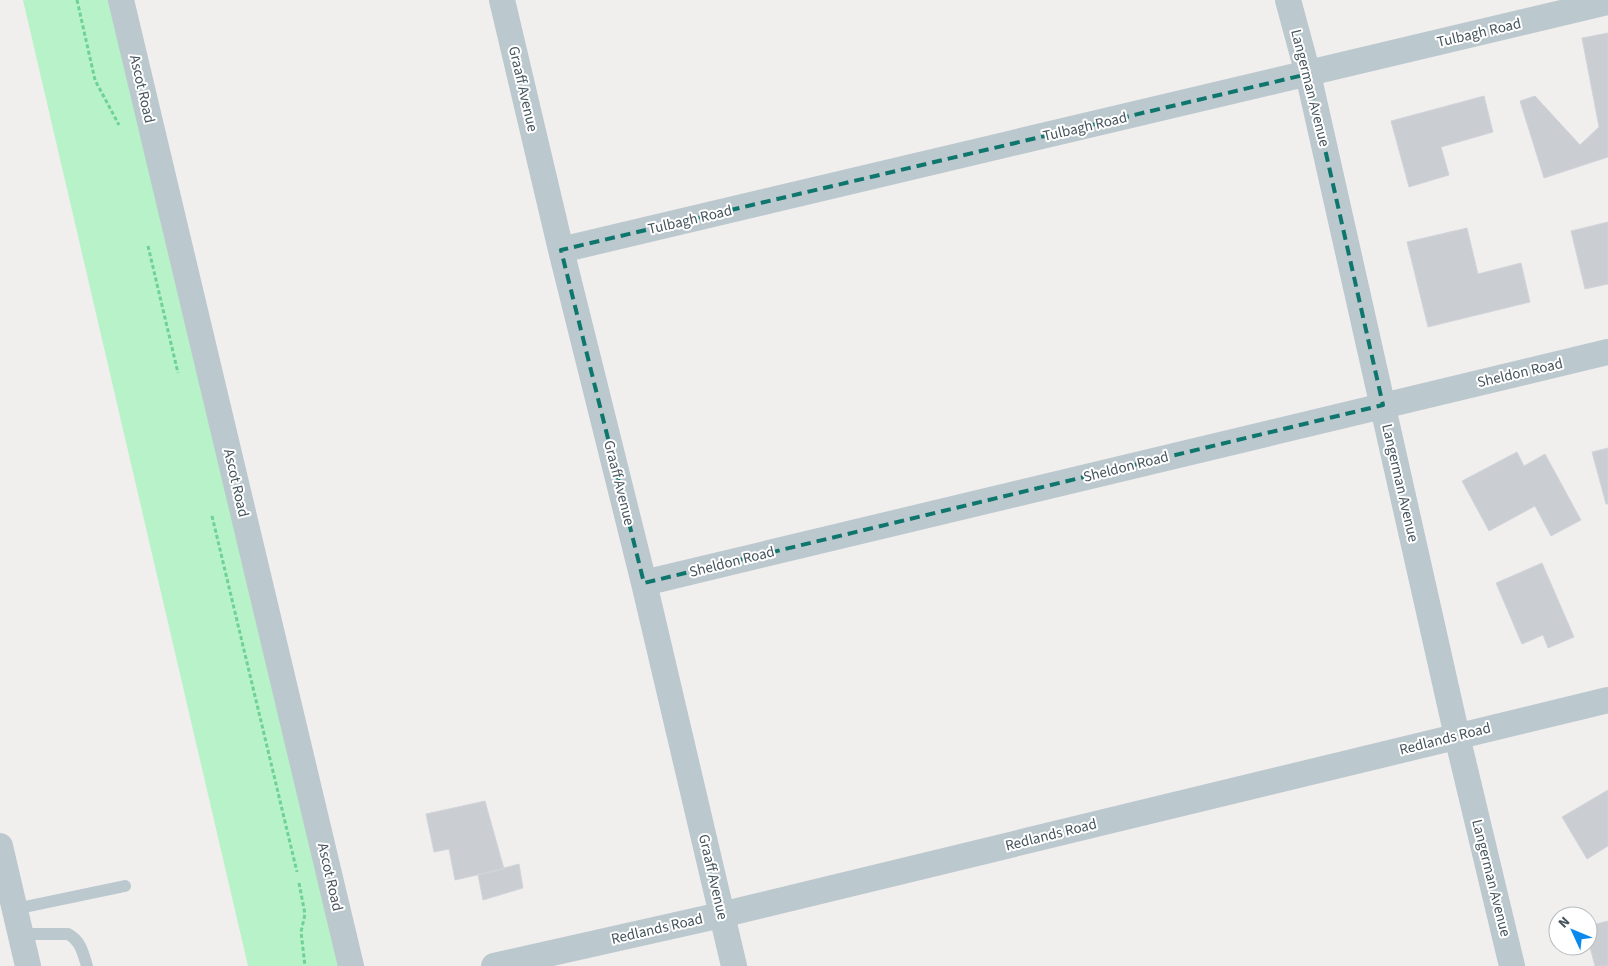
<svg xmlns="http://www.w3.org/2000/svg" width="1608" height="966" font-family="'Source Sans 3',sans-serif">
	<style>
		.green { fill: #b8f2c8 }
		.building { fill: #caced3; stroke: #d1d5da }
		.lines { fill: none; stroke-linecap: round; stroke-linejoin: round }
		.path { stroke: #6ed295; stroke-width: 3; stroke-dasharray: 4 2.5; stroke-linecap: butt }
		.lane { stroke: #bbc8ce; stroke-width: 12 }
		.street { stroke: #bbc8ce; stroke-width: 26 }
		.marked { fill: none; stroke: #0f766e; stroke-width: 4; stroke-dasharray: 10 6; stroke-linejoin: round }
		.labels { text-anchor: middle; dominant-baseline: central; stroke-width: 4; stroke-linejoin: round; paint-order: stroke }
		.street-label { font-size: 15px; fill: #45545d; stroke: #fff }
	</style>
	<rect width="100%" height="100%" fill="#f1eeee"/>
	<!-- green -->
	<path class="green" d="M23 0H121L351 966H248Z"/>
	<!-- building -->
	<path class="building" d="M1608 33V157L1544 178 1520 101 1535 96 1580 145 1599 127 1582 38Z
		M1484 96 1493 132 1441 147 1449 175 1409 187 1391 121Z
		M1608 222V284L1585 289 1571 231Z
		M1467 228 1478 274 1521 263 1530 302 1428 327 1407 242Z
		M1608 448V504H1606L1592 452Z
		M1517 452 1524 466 1545 454 1581 520 1551 536 1535 506 1489 531 1462 481Z
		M1542 563 1574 637 1548 648 1543 635 1522 644 1496 583Z
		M1608 790V846L1587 859 1562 817Z
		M485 801 504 869 455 880 449 849 434 852 426 814Z
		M519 864 523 888 483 900 478 875Z
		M1608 921V966H1595L1588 940V926Z"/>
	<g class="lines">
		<!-- path -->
		<path class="path" d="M77 0 95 80 119 125
			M148 246 178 373
			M212 516 297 872
			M299 883 305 914 301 932 305 966"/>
		<!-- lane -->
		<path class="lane" d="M15 909 125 886
			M21 934H68C81 941 83 953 87 966"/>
		<!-- street -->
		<path class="street" d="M121 0 351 966
			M502 0 561 250 644 583 734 966
			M1288 0 1308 74 1457 736 1512 966
			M561 250 1608 2
			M644 583 1608 352
			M0 846 28 966
			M494 966 721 915 1608 700"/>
	</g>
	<!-- marked area -->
	<path class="marked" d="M1308 74 1383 405 644 583 561 250Z"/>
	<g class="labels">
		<!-- street labels -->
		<g class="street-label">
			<text transform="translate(1479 33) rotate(-13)">Tulbagh Road</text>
			<text transform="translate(1310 88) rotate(76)">Langerman Avenue</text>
			<text transform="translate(142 89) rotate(77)">Ascot Road</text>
			<text transform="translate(523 89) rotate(77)">Graaff Avenue</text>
			<text transform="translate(1085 127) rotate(-13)">Tulbagh Road</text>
			<text transform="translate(690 220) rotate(-13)">Tulbagh Road</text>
			<text transform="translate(1520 373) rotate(-13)">Sheldon Road</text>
			<text transform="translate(1126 467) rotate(-14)">Sheldon Road</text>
			<text transform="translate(236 483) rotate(77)">Ascot Road</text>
			<text transform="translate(619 483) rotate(76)">Graaff Avenue</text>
			<text transform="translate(1400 483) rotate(77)">Langerman Avenue</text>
			<text transform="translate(732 562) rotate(-14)">Sheldon Road</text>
			<text transform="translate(1445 739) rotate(-14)">Redlands Road</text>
			<text transform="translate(1051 835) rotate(-14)">Redlands Road</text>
			<text transform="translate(330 877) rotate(77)">Ascot Road</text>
			<text transform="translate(713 877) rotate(77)">Graaff Avenue</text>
			<text transform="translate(1491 878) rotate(76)">Langerman Avenue</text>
			<text transform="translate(657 929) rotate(-13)">Redlands Road</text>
		</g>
	</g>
	<!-- north arrow -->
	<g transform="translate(1573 931) rotate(314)"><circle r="24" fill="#ffffff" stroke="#b5bbbe"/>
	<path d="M0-4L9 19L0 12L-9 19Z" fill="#0c89ed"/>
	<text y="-8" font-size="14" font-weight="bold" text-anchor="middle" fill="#45545d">N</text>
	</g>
</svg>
